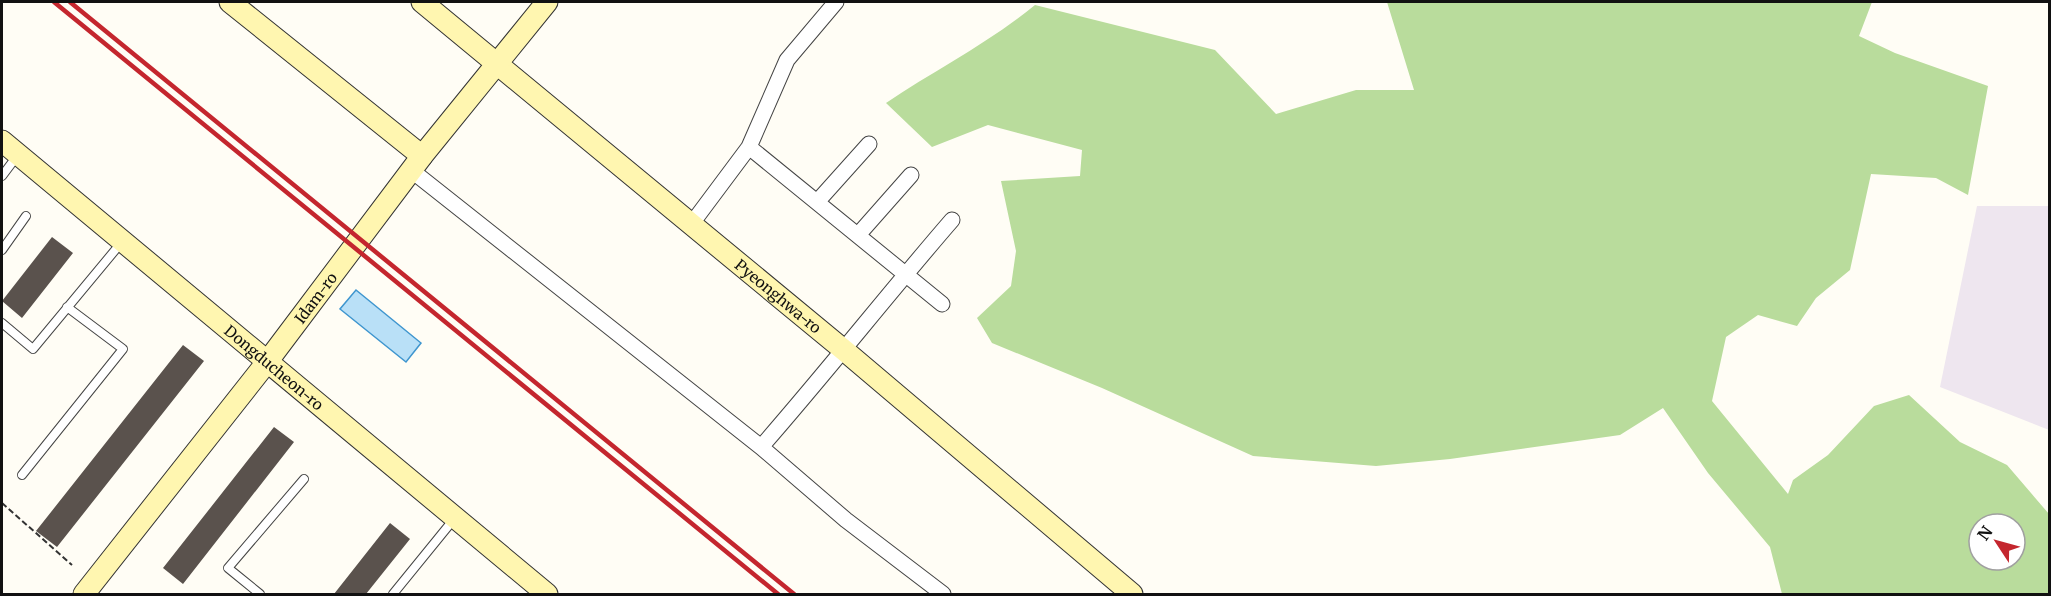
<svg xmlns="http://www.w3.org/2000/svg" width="2051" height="596" font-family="Merriweather,serif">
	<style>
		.industrial { fill: #eee6ef }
		.forest { fill: #b9dc9c; fill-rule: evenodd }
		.water { fill: #b9e0f7; stroke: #3f96cf; stroke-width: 1.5 }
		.building { fill: #5a524d }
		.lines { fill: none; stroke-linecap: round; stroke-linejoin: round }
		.lane-casing { stroke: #444; stroke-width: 10 }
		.street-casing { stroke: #444; stroke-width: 17 }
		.secondary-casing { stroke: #333; stroke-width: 23 }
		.path { stroke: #333; stroke-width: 2; stroke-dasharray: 6 3; stroke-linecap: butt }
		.lane { stroke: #fff; stroke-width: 8 }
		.street { stroke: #fff; stroke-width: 15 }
		.secondary { stroke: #fff6b0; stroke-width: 21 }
		.rail { stroke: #c4262e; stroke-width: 4.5 }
		.labels { text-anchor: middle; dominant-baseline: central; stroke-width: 6; stroke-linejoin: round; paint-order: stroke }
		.street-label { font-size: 15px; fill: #111; stroke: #fff }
	</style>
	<rect width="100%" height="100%" fill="#fffdf5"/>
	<!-- industrial -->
	<path class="industrial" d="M1977 206H2049V430L1940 387Z"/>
	<!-- forest -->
	<path class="forest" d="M1387 2H1872L1859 36 1895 53 1988 86 1968 195 1936 178 1871 174 1850 270 1816 298 1797 326 1758 315 1726 337 1712 401 1788 494 1793 480 1828 455 1874 406 1909 395 1960 442 2007 465 2049 514V594H1782L1770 547 1708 473 1663 408 1620 435 1450 459 1376 466 1253 456 1102 388 992 343 977 318 1011 286 1016 251 1001 181 1080 176 1082 150 988 125 932 147 886 103C935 70 989 43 1035 5L1215 50 1276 114 1356 90H1414ZM1979 524H2015V560H1979Z"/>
	<!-- water -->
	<path class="water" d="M356 290 421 343 406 362 340 309Z"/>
	<!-- building -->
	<path class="building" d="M52 237 73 253 22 318 2 301Z
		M183 345 204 361 57 547 36 531Z
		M274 427 294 442 183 584 163 568Z
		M390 523 410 539 366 594H334Z"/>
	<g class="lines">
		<!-- lane casing -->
		<g class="lane-casing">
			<path id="lane" d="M2 176 17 156
				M2 250 26 216
				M2 323 33 349 121 243
				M22 475 123 349 67 307
				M260 594 228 568 304 479
				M393 594 454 519"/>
		</g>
		<!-- street casing -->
		<g class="street-casing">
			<path id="street" d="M749 147 942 304
				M411 170 761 447
				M817 202 869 144
				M690 226 749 147 787 60 836 2
				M858 235 911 175
				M943 594 846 520 761 447C826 373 887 295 952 220"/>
		</g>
		<!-- secondary casing -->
		<g class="secondary-casing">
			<g id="secondary">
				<path d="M230 2 422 156"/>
				<path id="s1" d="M422 2 845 351 1132 594"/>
				<path id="s2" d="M2 141 547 594"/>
				<path id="s3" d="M84 594 267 362 422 156 547 2"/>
			</g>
		</g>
		<!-- path -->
		<path class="path" d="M2 503 72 565"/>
		<!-- lane -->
		<use href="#lane" class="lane"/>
		<!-- street -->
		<use href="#street" class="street"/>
		<!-- secondary -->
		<use href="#secondary" class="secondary"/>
		<!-- rail -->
		<path class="rail" d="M54 2 778 594
			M70 2 794 594"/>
	</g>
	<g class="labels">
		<!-- street labels -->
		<g class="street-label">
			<text stroke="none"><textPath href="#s1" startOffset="462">Pyeonghwa-ro</textPath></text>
			<text stroke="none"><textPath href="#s3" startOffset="376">Idam-ro</textPath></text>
			<text stroke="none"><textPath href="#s2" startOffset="354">Dongducheon-ro</textPath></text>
		</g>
	</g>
	<!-- border -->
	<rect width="2051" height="596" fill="none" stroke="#111111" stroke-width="6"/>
	<!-- north arrow -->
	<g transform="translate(1997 542) rotate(306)"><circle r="28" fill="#ffffff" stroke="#a0a0a0" stroke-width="1.5"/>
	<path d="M0-4.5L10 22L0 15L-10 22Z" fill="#c4262e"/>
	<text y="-9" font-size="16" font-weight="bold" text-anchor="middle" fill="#111111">N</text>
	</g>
</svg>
